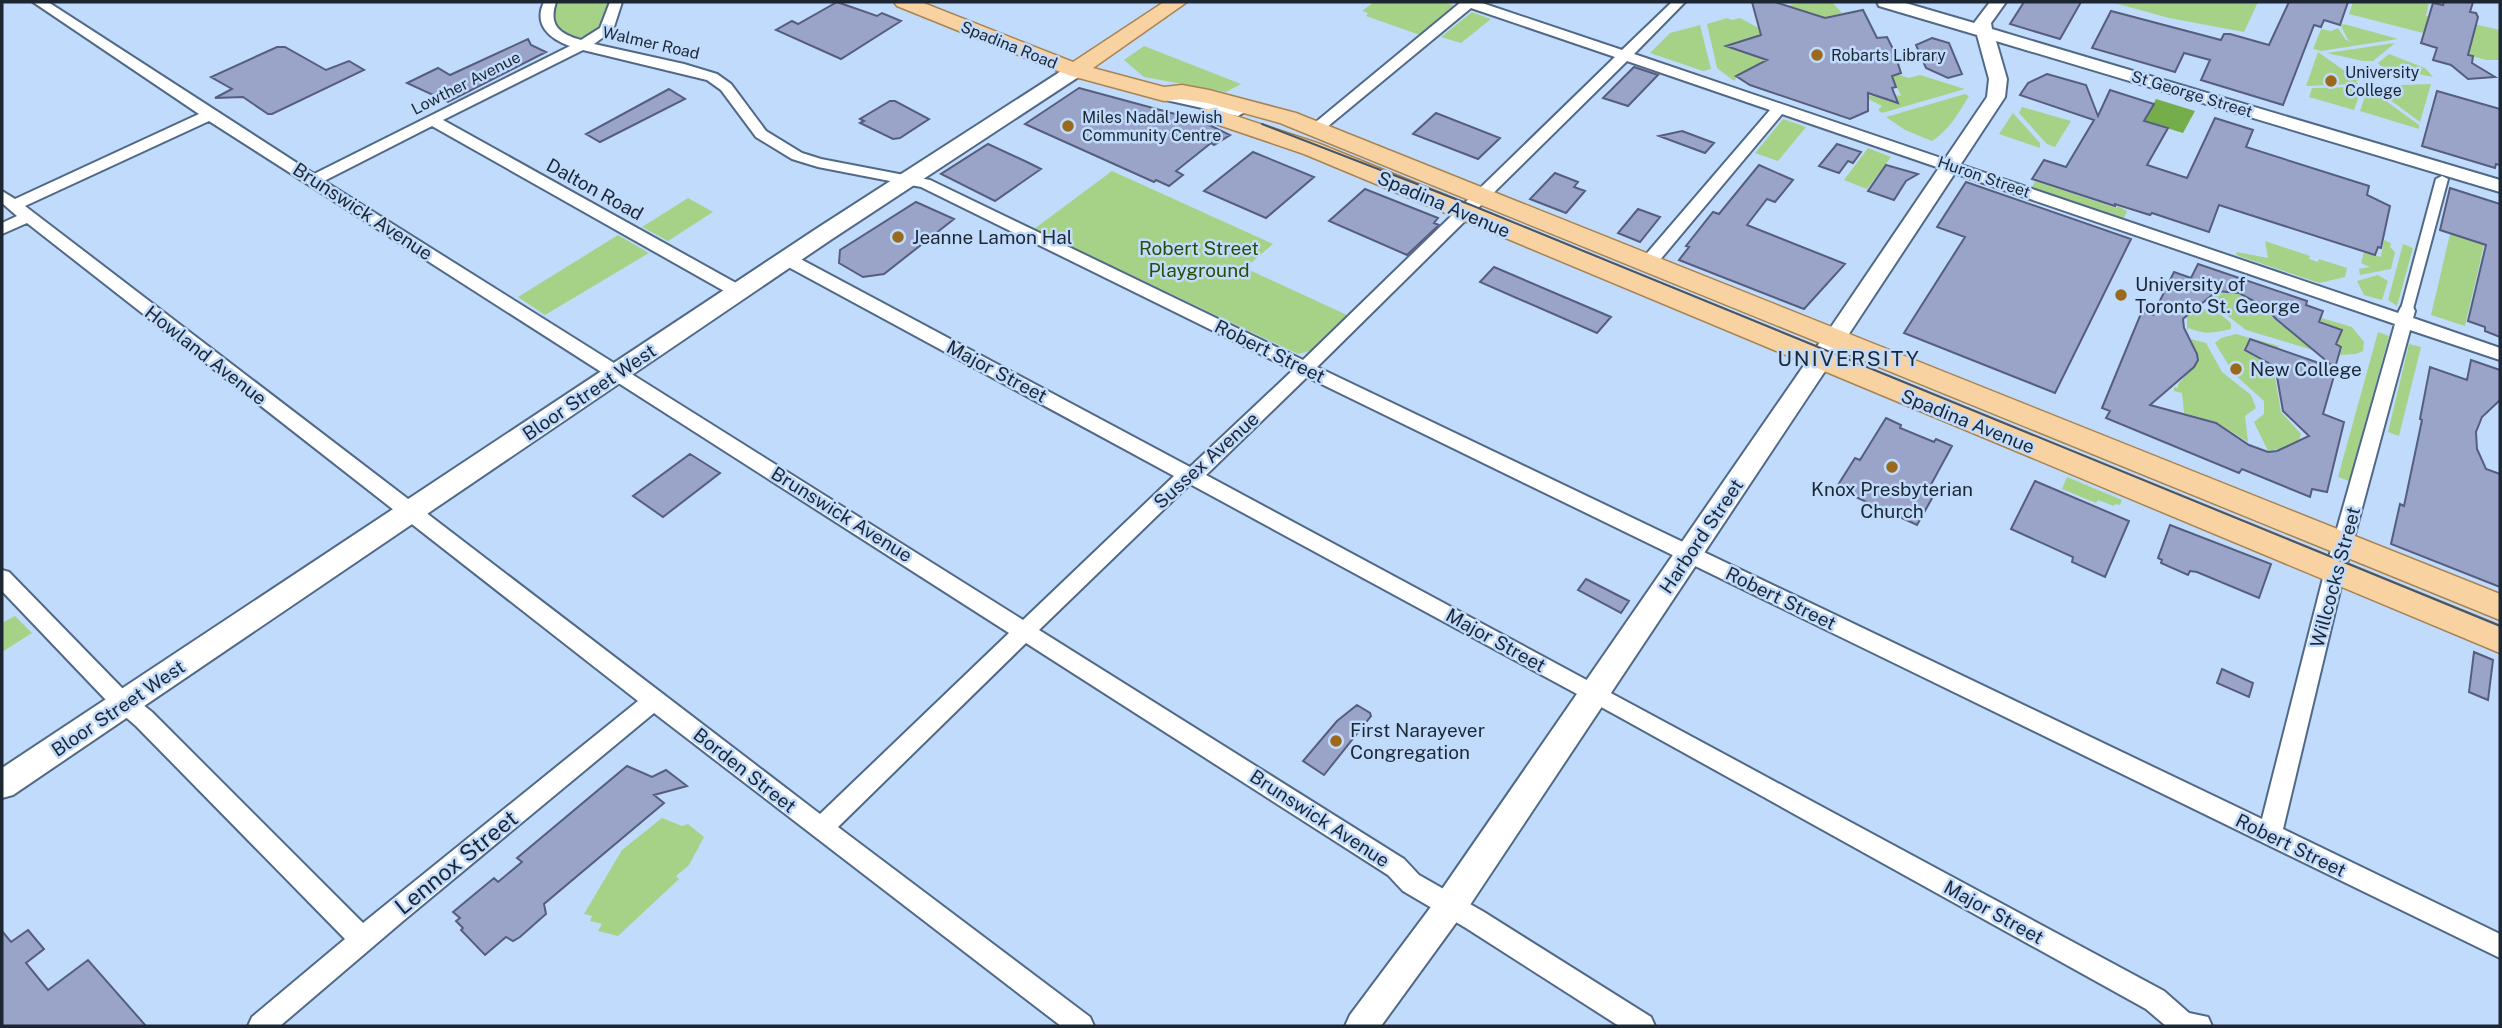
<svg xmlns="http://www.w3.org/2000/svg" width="2502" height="1028" font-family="'Public Sans',sans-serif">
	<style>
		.green { fill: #a6d288 }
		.forest { fill: #75ad4b }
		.building { fill: #9aa4c8; stroke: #565e7f; stroke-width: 2 }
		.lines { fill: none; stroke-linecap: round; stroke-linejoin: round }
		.pedestrian-casing { stroke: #516986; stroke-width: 4 }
		.minor-casing { stroke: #516986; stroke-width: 4 }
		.tertiary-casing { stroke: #516986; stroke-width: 4 }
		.secondary-casing { stroke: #516986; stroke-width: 4 }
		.primary-casing { stroke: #a88452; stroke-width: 3 }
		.pedestrian { fill: #fff; fill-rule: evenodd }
		.minor { fill: #fff; fill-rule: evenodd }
		.tertiary { fill: #fff; fill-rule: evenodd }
		.secondary { fill: #fff; fill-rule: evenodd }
		.primary { fill: #f8d3a1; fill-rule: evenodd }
		.tram { stroke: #475668; stroke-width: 2 }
		.poi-dot { fill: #9a691c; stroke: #c0dbfc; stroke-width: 2.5 }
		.labels { text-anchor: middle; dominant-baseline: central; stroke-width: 5; stroke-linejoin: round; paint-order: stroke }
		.far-street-label { font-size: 16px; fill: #1d2734; stroke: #c0dbfc }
		.far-poi-label { font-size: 16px; fill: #1d2734; stroke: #c0dbfc; text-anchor: start }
		.street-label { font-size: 19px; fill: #1d2734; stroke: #c0dbfc }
		.poi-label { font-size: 19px; fill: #1d2734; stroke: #c0dbfc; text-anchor: start }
		.park-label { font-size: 19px; fill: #2a4d06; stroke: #c0dbfc }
		.neighbourhood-label { font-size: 21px; letter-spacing: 2px; fill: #1d2734; stroke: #c0dbfc }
		.near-street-label { font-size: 23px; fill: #1d2734; stroke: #c0dbfc }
	</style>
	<rect width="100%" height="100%" fill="#c0dbfc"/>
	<!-- green -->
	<path class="green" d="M559 2H610V3L596 32 574 39 559 33 553 7Z
		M1374 2H1444L1456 6 1420 35 1366 16 1368 13 1362 11Z
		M1803 2H1832L1842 13 1819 19 1813 14 1806 16 1791 10 1789 5Z
		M2111 2H2258L2244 32 2169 18Z
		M2353 2H2429L2426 16 2435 18 2431 35 2349 14Z
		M1472 12 1491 19 1461 43 1441 37Z
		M1727 18 1732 20 1740 18 1768 33 1727 46 1777 65C1760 66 1743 68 1734 81L1717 68 1707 24Z
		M2340 24 2348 25 2398 39 2321 51 2313 49 2321 29 2331 31 2338 28 2346 40 2358 43 2348 40Z
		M2474 24 2500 30V60H2486L2468 55Z
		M1700 25 1711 69 1703 71 1650 53 1670 33Z
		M2395 43 2373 61H2363L2327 53Z
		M1144 46 1241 84 1226 92 1144 77 1124 60Z
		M2318 52 2359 81H2356L2358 84 2306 86Z
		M2389 54 2425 68 2433 77 2381 66 2378 63Z
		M1890 72 1909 78 1920 75 1965 89 1882 113 1878 110 1882 106 1868 99V95L1897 102 1895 95 1901 96Z
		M2431 84 2420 122 2374 88H2378L2376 86Z
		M2362 87 2354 110 2309 97 2312 88Z
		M2368 88 2419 125V129L2360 111Z
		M1965 94 1969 96C1958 114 1949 130 1932 141L1905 130 1886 117Z
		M2022 107 2071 121 2055 147 2047 144 2019 113Z
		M2013 113 2040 143V148L1999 134Z
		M1783 119 1806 127 1778 161 1755 153Z
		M1868 148 1891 157 1867 189 1844 180Z
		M1112 171 1273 244 1245 268 1347 315 1310 351 1298 354 1034 229Z
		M2035 181 2116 208 2118 206 2127 211 2124 218 2032 187Z
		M688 198 713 212 668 241 642 227Z
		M2450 234 2484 245 2465 326 2431 315Z
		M618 235 649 253 545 315 518 297Z
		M2384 240 2391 243 2390 247 2395 252 2391 269 2360 275 2359 269 2370 267 2361 263 2364 252 2381 257Z
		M2265 241 2310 256 2309 259 2318 262 2319 259 2347 268 2345 277 2319 283 2236 255 2237 252 2268 258Z
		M2403 244 2413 248 2397 306 2388 300Z
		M2378 275 2388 281 2382 300 2364 295 2357 281Z
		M2218 292 2238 294 2256 302 2281 325 2329 350 2316 351 2246 330 2207 300Z
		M2200 306 2202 309C2214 309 2222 315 2231 323V329C2215 333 2204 335 2189 328L2187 330V317Z
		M2305 313 2352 327 2364 342 2363 351 2356 354 2340 355 2342 348 2337 345 2342 330 2303 317Z
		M2378 332 2389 336 2349 481 2338 477Z
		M2236 334 2279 346 2278 348 2249 338 2244 350 2270 366 2274 371 2281 412 2301 434 2299 440 2284 448 2268 451 2254 422 2264 414V401L2234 374 2215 343 2221 338Z
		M2191 339 2206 343 2222 372 2251 395 2256 408 2245 416 2248 442 2216 422 2184 413 2182 393 2174 391V387L2178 388V384L2199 361Z
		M2409 344 2421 347 2399 436 2388 432Z
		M2067 477 2122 500 2120 505 2115 504 2114 506 2098 500 2096 503 2062 489Z
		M15 616 32 633 2 652V623Z
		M662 818 682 826 688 824 704 837 689 865 676 876 679 879 618 936 598 931 602 924 590 921 592 916 584 914 622 850Z"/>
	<!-- forest -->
	<path class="forest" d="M2156 99 2195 111 2183 133 2144 121Z"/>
	<!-- building -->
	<path class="building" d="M837 2 877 16 882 13 901 21 841 59 776 30 792 21 798 24Z
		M1752 2H1775L1825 18 1863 10 1877 38 1887 37 1894 51 1901 73 1892 76 1896 87 1892 88 1898 103 1868 93V111L1850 119 1750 85 1736 76 1767 60 1726 46 1761 35Z
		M2024 2H2081L2060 39 2010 24Z
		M2289 2H2348L2340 25 2324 20 2321 27 2314 25 2283 105 2201 80 2210 60 2184 53 2175 72 2092 48 2111 11 2221 40 2224 34H2230L2269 45Z
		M2444 2H2473L2470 12 2476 13 2478 17 2468 55 2473 56 2472 63 2495 77 2468 79 2451 65 2433 60 2437 48 2421 43 2433 3 2443 5Z
		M1932 38 1949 43 1962 74 1948 78 1926 68 1916 45Z
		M528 39 531 45 546 52 448 102 407 83 438 68 450 75Z
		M277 47H285L326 70 349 61 364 70 272 114H268L243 97 215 98 232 89 211 77Z
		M1634 67 1658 75 1628 106 1603 98Z
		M2047 74 2086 85 2098 116 2110 90 2154 104 2144 121 2168 128 2147 165 2187 178 2215 118 2253 130 2246 147 2369 186 2367 195 2390 206 2381 248 2378 247 2375 255 2219 205 2209 232 2152 213 2150 215 2115 204V206L2032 179 2044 160 2066 167 2094 120 2020 95 2028 83Z
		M1079 88 1201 121 1230 135 1214 145 1211 143 1176 171 1183 175 1169 186 1156 180 1154 182 1025 124Z
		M669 89 685 99 600 142 586 134Z
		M2437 91 2500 109V165L2496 164 2495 168 2422 146Z
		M890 101H895L929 119 900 138 893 139 860 123 864 121 860 119Z
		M1436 113 1500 138 1478 159 1413 134Z
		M1682 131 1714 143 1705 153 1659 136Z
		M988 144 1027 162 1041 169 995 201 941 174Z
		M1837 144 1861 152 1853 163 1848 161 1839 173 1819 166Z
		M1253 152 1314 177 1266 218 1204 191Z
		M1759 165 1793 180 1775 202 1767 199 1747 225 1845 264 1804 309 1679 260 1689 247 1686 246 1713 212 1719 214Z
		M1886 165 1918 174 1906 181 1894 200 1868 191Z
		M1555 173 1578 182 1574 187 1585 191 1566 213 1530 199Z
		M1966 182 2131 239 2055 393 1904 333 1965 237 1937 227Z
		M2450 188 2500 204V337L2485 331V327L2468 321 2486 245 2440 230Z
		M1365 189 1438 218 1434 223 1439 225 1407 255 1329 221Z
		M916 202 954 219 884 274 863 277 839 263 840 250Z
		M1638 209 1660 217 1640 242 1618 233Z
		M2198 264 2307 301 2306 305 2323 311 2319 322 2342 330 2336 344 2341 347 2335 368 2276 319 2265 307 2239 293 2217 291 2183 319 2184 328 2197 354 2198 360 2194 367 2150 405 2216 423 2249 445 2268 452 2277 451 2309 436 2283 411 2276 371 2272 365 2245 350 2250 339 2336 369 2323 414 2344 422 2327 492 2312 489 2310 497 2242 469 2239 473 2106 418 2110 411 2102 408 2142 311 2153 315 2174 272 2191 278Z
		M1494 267 1611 317 1597 333 1480 282Z
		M2471 360 2500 370V400L2482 417 2476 432 2477 449 2486 469 2500 474V587L2391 544 2400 504 2404 506 2422 420 2420 419 2430 367 2467 380Z
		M1886 418 1901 425 1900 428 1934 442 1936 439 1952 446 1928 490 1935 493 1917 525 1836 488 1855 458 1860 460Z
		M690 454 720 473 663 517 633 496Z
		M2035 481 2129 521 2105 577 2072 562 2073 557 2011 529Z
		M2170 525 2271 564 2259 598 2197 572 2190 571 2188 575 2161 563 2162 560 2158 558Z
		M1586 579 1629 601 1621 613 1578 590Z
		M2474 652 2493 660 2488 700 2469 692Z
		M2222 669 2253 683 2249 697 2217 683Z
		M1357 705 1370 713 1371 716 1324 775 1303 761 1337 721Z
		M627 766 652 777 666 770 687 786 654 795 664 803 544 904 546 914 520 937 513 941 506 937 485 955 461 930 463 928 456 921 460 918 453 912 494 878 498 882 522 862 517 858Z
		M28 930 44 949 26 963 48 990 88 960 146 1026H2V931L11 942Z"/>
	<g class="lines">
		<!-- pedestrian casing -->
		<g class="pedestrian-casing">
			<path id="pedestrian" d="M2442 176 2448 179 2413 309 2407 313 2401 309 2436 179Z"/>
		</g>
		<!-- minor casing -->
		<g class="minor-casing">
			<path id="minor" d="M33 2H48L314 174 570 46C550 39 533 25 544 2H556C548 26 560 34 581 40L600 28 610 2H622L613 30 594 44 684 64 717 74 731 84 766 131 802 153 821 159 930 180 1303 360 1615 57 1471 8 1321 132H1311L1309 129 1311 126 1461 2H1479L1622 50 1672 2H1685L1634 54 2398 313 2401 307H2413L2415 311 2413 318 2500 348V360L2410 330 2342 582 2283 829 2500 934V958L1307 377 1206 475 2164 991 2189 1013 2208 1017 2212 1026H2166L2146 1009 1614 714 1190 484 1039 630 1404 859 1419 875 1484 912 1651 1017 1655 1026H1619L1466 928 1403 891 1388 875 1026 643 838 827 1090 1017 1094 1026H1061L654 713 403 921 280 1026H248L252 1017 345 939 136 726 106 700 2 591V570L9 572 122 688 152 712 363 923 638 701 27 223 2 234V223L17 216 2 203V191L15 199 199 114ZM583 50 707 80 721 90 756 137 792 159 818 167 921 187 1293 370 1190 467 793 255H781L779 259 781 263 1174 476 1023 620 324 181 432 126 733 296H745L747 292 745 288 443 120ZM1627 61 1770 110 1642 259 1640 263 1642 267H1654L1782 114 2395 324 2322 582 2262 819 1317 367ZM209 121 1009 633 820 814 25 206Z"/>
		</g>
		<!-- tertiary casing -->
		<g class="tertiary-casing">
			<path id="tertiary" d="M1877 2H1902L1974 23 1990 2H2006L1991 23 1992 29 2500 180V192L1996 41 2007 79 2005 97 1843 343 1835 345 1827 343 1824 338 1827 333 1987 97 1989 79 1977 35 1879 6Z
				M1450 892 1461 896 1465 906 1461 916 1381 1026H1345L1350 1015 1439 896Z"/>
		</g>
		<!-- secondary casing -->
		<g class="secondary-casing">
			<path id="secondary" d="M1076 64 1083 66 1085 70 1083 74 832 239 13 795 2 798V768L816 229 1069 66Z
				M1164 88 1245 106 1248 110 1238 116 1157 98 1154 94 1157 90Z
				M1835 330 1843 332 1847 338 1843 344 1462 917 1450 921 1438 917 1434 906 1438 895 1827 332Z"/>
		</g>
		<!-- primary casing -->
		<g class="primary-casing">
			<path id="primary" d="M894 2H921L1073 62 1164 2H1187L1093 68 1164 87 1182 85 1209 90 1296 113 2500 594V620L1280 123 1207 103 1182 99 1164 101 1068 75 897 6Z
				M1212 108 1320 144 2500 626V653L1304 154 1204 120 1201 115 1204 110Z"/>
		</g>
		<!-- pedestrian -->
		<use href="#pedestrian" class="pedestrian"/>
		<!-- minor -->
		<use href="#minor" class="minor"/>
		<!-- tertiary -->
		<use href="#tertiary" class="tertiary"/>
		<!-- secondary -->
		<use href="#secondary" class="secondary"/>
		<!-- primary -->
		<use href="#primary" class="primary"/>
		<!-- tram -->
		<path class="tram" d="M1262 124 1471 205 2500 626"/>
	</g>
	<!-- markers -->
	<g class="poi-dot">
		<circle cx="1817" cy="55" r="7"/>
		<circle cx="2331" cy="81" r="7"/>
		<circle cx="1068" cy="126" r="7"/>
		<circle cx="898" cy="237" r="7"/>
		<circle cx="2121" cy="295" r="7"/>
		<circle cx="2236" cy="369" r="7"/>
		<circle cx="1892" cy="467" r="7"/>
		<circle cx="1336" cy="741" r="7"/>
	</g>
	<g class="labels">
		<!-- far-street labels -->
		<g class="far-street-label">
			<text transform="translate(651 43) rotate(13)">Walmer Road</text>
			<text transform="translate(1009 45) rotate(22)">Spadina Road</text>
			<text transform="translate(466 83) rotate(-27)">Lowther Avenue</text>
			<text transform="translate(2192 94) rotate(17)">St George Street</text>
			<text transform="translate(1984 177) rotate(19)">Huron Street</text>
		</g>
		<!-- far-poi labels -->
		<g class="far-poi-label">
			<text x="1831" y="55">Robarts Library</text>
			<text x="2345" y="72">University<tspan x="2345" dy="18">College</tspan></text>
			<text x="1082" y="117">Miles Nadal Jewish<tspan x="1082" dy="18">Community Centre</tspan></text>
		</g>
		<!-- street labels -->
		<g class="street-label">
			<text transform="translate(595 189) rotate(29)">Dalton Road</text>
			<text transform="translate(1444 204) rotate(23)">Spadina Avenue</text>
			<text transform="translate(363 211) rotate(33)">Brunswick Avenue</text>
			<text transform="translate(1270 351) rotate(26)">Robert Street</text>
			<text transform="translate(206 355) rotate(38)">Howland Avenue</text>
			<text transform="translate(997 371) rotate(28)">Major Street</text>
			<text transform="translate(589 392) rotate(-34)">Bloor Street West</text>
			<text transform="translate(1968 421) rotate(22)">Spadina Avenue</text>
			<text transform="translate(1206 460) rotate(-42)">Sussex Avenue</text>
			<text transform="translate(842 514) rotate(32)">Brunswick Avenue</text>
			<text transform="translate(1701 536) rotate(-56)">Harbord Street</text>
			<text transform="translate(2335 577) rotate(-75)">Willcocks Street</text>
			<text transform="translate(1781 598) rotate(26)">Robert Street</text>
			<text transform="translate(1496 640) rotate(29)">Major Street</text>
			<text transform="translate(118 708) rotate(-34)">Bloor Street West</text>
			<text transform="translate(745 770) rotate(38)">Borden Street</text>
			<text transform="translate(1320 818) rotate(33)">Brunswick Avenue</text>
			<text transform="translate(2291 845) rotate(26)">Robert Street</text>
			<text transform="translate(1994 912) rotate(29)">Major Street</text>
		</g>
		<!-- poi labels -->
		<g class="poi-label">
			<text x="912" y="237">Jeanne Lamon Hal</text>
			<text x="2135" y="284">University of<tspan x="2135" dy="22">Toronto St. George</tspan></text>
			<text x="2250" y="369">New College</text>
			<text x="1892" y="489" text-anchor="middle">Knox Presbyterian<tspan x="1892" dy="22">Church</tspan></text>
			<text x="1350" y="730">First Narayever<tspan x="1350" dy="22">Congregation</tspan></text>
		</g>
		<!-- park labels -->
		<g class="park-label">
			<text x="1199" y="248">Robert Street<tspan x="1199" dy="22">Playground</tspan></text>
		</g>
		<!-- neighbourhood labels -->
		<g class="neighbourhood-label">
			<text x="1849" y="358">UNIVERSITY</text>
		</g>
		<!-- near-street labels -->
		<g class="near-street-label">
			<text transform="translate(456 862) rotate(-39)">Lennox Street</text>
		</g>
	</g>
	<!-- border -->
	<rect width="2502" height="1028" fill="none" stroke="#1d2734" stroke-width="7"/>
</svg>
